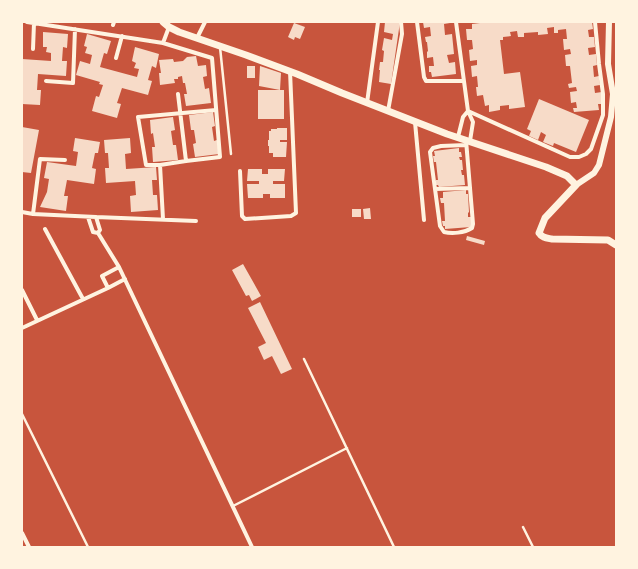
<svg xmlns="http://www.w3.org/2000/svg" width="638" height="569" font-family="Manrope,sans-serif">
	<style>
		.building { fill: #f7dbc8 }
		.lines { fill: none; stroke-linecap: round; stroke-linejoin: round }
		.service { stroke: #fff3e0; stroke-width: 2.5 }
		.minor { stroke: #fff3e0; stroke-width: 4 }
		.tertiary { stroke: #fff3e0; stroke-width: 6 }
		.secondary { stroke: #fff3e0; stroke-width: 7 }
	</style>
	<rect width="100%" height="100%" fill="#c8553d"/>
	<!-- building -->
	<path class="building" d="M385 22 391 23V22H400L391 84 379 82 380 70H379L380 62H383L384 51 382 50 384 38 392 40 393 34 384 32Z
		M423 22H450V23L444 24 445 35 452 34 454 54 447 55 449 63 455 62 456 74 432 77 431 72H429V66H434L433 57 427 58V52L428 51 427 42H426L425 37 431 36 430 27 424 28Z
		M480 22H592L593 29 588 30 589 37H594L595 47 588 48 589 55 596 54 597 65 593 66 594 77 599 76 600 85 594 86 595 93 602 92 603 101H601V104H598L599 110 574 112 573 108H577L576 102 571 103 570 92 577 91 576 87 569 88 568 84 572 83 570 66H566L565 55 571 54 570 49 564 50 563 39H567L566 29 558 30V33H554V27L547 28 548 34 538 35V32L524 33V37H518L517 31 510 32 511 36 503 37V40H500L504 74 520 72 525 107 509 109V105L500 106V110L489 112V105L485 106 483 95 477 96 476 87H478L477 76 472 77 471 66 477 65V60L470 61 469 50 473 49 472 40H467L466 29H472V24L480 23Z
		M294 23 305 27 300 39 295 37 294 40 288 37Z
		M43 32 68 34 67 48 63 47 62 61H67L66 76 38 74 37 90H41L40 105 22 104V59L51 61V53L46 52 47 47H43Z
		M87 34 111 41 107 54 104 53 100 67 137 77 139 69 134 68 136 63 132 61 135 47 159 54 156 68 152 66 148 80 152 81 148 95 122 88 117 103 121 104 117 118 92 111 96 96 99 97 103 85 99 84 100 82 76 75 80 61 90 64 92 55 85 53 87 47 84 46Z
		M196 56 198 66 206 65 207 76 203 77 205 89 209 88 211 103 186 106 184 94H187L185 83H183L182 76 178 77V79H174L175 83 160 85 159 73H161L159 60 173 59 174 62 183 61 187 57Z
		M247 66H255V78H247Z
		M260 66 281 73 280 90 259 86Z
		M258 90H284V119H258Z
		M539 99 589 120 576 152 554 143 553 146 543 142 546 135 541 132 538 140 529 136 531 131 527 129Z
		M213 112 215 126 212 127 214 141 217 140 219 154 195 157 193 144 196 143 194 130H191L189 115Z
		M173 117 175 130 171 131 173 145H176L178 160 153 162 152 147H155L153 133 151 134 150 120Z
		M22 127 39 130 31 173 22 172Z
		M277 128H287V140H280V142H287L286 157H273V153H269V146H268V140H269V131H271V129H277Z
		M75 138 100 142 98 153H95L92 168 96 169 94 184 67 180 64 196H68L66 211 40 207 47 192 49 179 44 178 47 162 76 166 78 152 73 151Z
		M130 138 131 153 125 154 126 169 156 167 157 180H152L153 195H157L158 210 131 212 130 196 136 195 135 181 106 183 105 168H109L108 153H105L104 140Z
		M459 148V152H461L462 157H459L460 160H462L463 170H461L462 175H464L465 185 439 187 438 185H436V180H438L436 162H434L433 156H435L434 151Z
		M248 169H262V174H268V169H285L284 181H273V184H285V198H270V194H263V198H248L247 184H259V181H247Z
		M466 190V194H468L469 212 468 213V217H471V227L445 229V226H443L442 221H445L444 203H441L440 198H443V192Z
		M370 208 371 219H364L363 209Z
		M352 209H361V217H352Z
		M467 236 485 241 484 245 466 240Z
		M243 264 261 296 252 301 249 295 246 296 232 270Z
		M260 302 292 369 281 374 272 356 264 360 258 347 266 343 248 308Z"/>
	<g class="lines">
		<!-- service -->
		<path class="service" d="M220 47 231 154
			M304 359 394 547
			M22 414 88 547
			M233 506 347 448
			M523 527 533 547"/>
		<!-- minor -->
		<path class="minor" d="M27 22 163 43
			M417 22 424 77 426 81H464
			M456 22 468 111 473 122 470 141
			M113 25 114 22
			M169 27 163 43 212 58 220 157 186 161
			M197 38 205 22
			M33 49 34 23
			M116 58 122 36
			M46 81 73 83 75 29
			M367 103 378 22
			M388 111 402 34 401 22
			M468 111 570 157H579L586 154 591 149 603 115V94L599 64 595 22
			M415 122 424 220
			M458 137 463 117 468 111
			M466 145 441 146 433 148 430 152 440 226 444 232C452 234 464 233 472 228L473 224 466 140
			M160 165H146L138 117 216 110
			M240 171 242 216 245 219 291 216 296 213 290 71
			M435 189 469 188
			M22 212 33 214 96 217 196 221
			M33 214 40 159 65 160
			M88 217 93 232 98 233 100 230 96 217
			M163 219 160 165 186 161 178 94
			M45 229 83 299
			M98 233 119 267 252 547
			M108 288 125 279
			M22 290 37 320
			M22 328 108 288 102 276 119 267
			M22 533 29 547"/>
		<!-- tertiary -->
		<path class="tertiary" d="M576 185 594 173 599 165 611 117 613 94 608 64 609 22"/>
		<!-- secondary -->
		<path class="secondary" d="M163 22 169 27 179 32 246 55 297 74 342 93 447 134 546 167 567 176 576 185 545 218 539 233C542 238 547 238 552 239L608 240 616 245"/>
	</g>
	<!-- border -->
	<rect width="638" height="569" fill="none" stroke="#fff3e0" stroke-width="46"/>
</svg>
